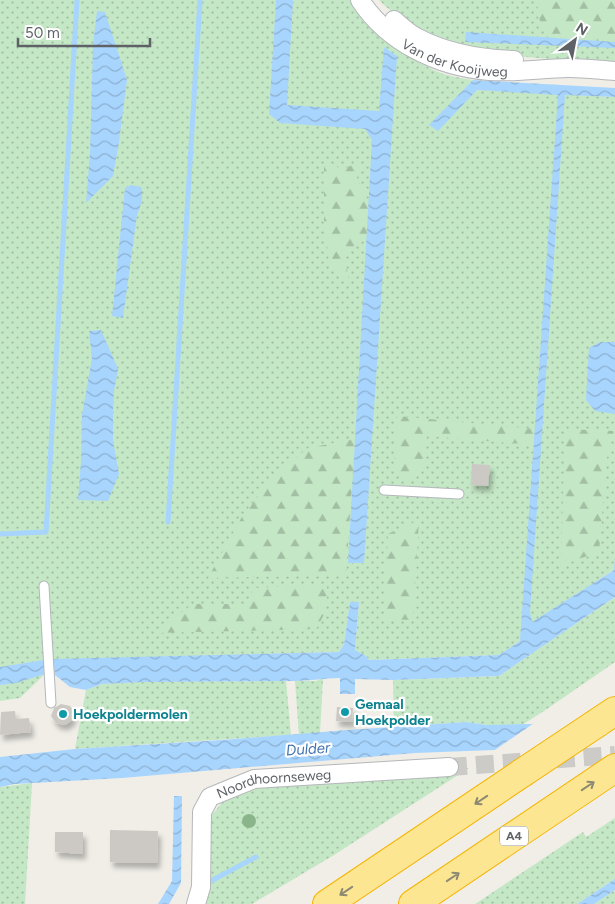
<svg xmlns="http://www.w3.org/2000/svg" width="615" height="904" font-family="Figtree,sans-serif">
	<style>
		.grass { fill: url(#grass-dots) }
		.forest { fill: url(#forest-firs) }
		.water { fill: url(#water-waves) }
		.pier { fill: #f0eee7 }
		.lines { fill: none; stroke-linecap: round; stroke-linejoin: round }
		.stream { stroke: #a8d5fe; stroke-width: 5 }
		.building { fill: #ccc9c4; filter: url(#shadow) }
		.minor-tunnel { stroke: #cccbc7; stroke-width: 18; stroke-dasharray: 18 9; stroke-linecap: butt }
		.service-casing { stroke: #b4b7bb; stroke-width: 11 }
		.minor-casing { stroke: #b4b7bb; stroke-width: 20 }
		.motorway-casing { stroke: #f5b402; stroke-width: 30 }
		.service { stroke: #fff; stroke-width: 9 }
		.minor { stroke: #fff; stroke-width: 18 }
		.motorway { stroke: #fce692; stroke-width: 28 }
		.motorway-bridge-casing { stroke: #f5b402; stroke-width: 30; stroke-linecap: butt }
		.motorway-bridge { stroke: #fce692; stroke-width: 28 }
		.tree { fill: #8ab58a }
		.oneway { stroke: #8d8a74 }
		.culture-dot { fill: #0f9aa8; stroke: #fff; stroke-width: 2 }
		.labels { text-anchor: middle; dominant-baseline: central; stroke-width: 4.5; stroke-linejoin: round; paint-order: stroke }
		.shield { fill: #fff; stroke: #8e9195; stroke-width: 1 }
		.shield-label { font-size: 12px; font-weight: bold; fill: #5e6267 }
		.street-label { font-size: 14px; fill: #5e6267; stroke: #fff }
		.culture-label { font-size: 14px; font-weight: bold; fill: #0d838f; stroke: #fff; text-anchor: start }
		.water-label { font-size: 15px; font-style: italic; fill: #4374b2; stroke: #fff }
	</style>
	<defs>
		<pattern id="grass-dots" width="8" height="8" patternUnits="userSpaceOnUse" patternTransform="scale(1.25)"><rect width="8" height="8" fill="#c4e7c5"/><path d="M2 2h.1M6 6h.1" fill="none" stroke="#a2bfa4" stroke-width="1.8" stroke-linecap="round"/></pattern>
		<pattern id="forest-firs" width="22" height="20" patternUnits="userSpaceOnUse" patternTransform="scale(1.25)"><rect width="22" height="20" fill="#c4e7c5"/><path d="M5 1l3.5 6h-7zM16 11l3.5 6h-7z" fill="#a2bfa4"/></pattern>
		<pattern id="water-waves" width="16" height="10" patternUnits="userSpaceOnUse" patternTransform="scale(1.25)"><rect width="16" height="10" fill="#a8d5fe"/><path d="M0 5q4-4 8 0t8 0" fill="none" stroke="#8cb0d1"/></pattern>
		<filter id="shadow"><feDropShadow dx="3" dy="5.5" stdDeviation="2.5" flood-color="#0004"/></filter>
	</defs>
	<rect width="100%" height="100%" fill="#f0eee7"/>
	<!-- grass -->
	<path class="grass" d="M0 0H350C369 30 403 56 436 71 447 76 461 78 473 80L430 125 477 90 615 97V569L582 591 520 641 499 655 369 660 366 656 355 650 359 603 350 602 344 644 339 652 44 660 45 674 20 698 0 701Z
		M379 0H615V62C554 58 490 60 432 39 417 34 390 11 379 0Z
		M615 597V662L544 711 522 725H487L466 722 394 727 393 680 499 676Z
		M323 678 320 733 299 735 295 681H316Z
		M286 681 291 735 75 749 86 690 102 684 145 682Z
		M469 768 334 855 252 904H198L207 821 224 800 251 786Z
		M32 783 25 904H0V787Z
		M615 818V879L577 904H475L583 832 586 837Z
		M615 890V904H594Z"/>
	<!-- forest -->
	<path class="forest" d="M540 0H615V42L549 38 536 13Z
		M360 161 357 178 370 204 367 239 344 252 349 282 329 261 324 221V166L346 168Z
		M397 416 535 429V445L427 436C425 454 428 470 411 480L402 477 394 472Z
		M565 429 613 431 607 458 599 552 561 565Z
		M355 439 346 575 208 578 243 515 275 474 308 448Z
		M419 520 413 620 384 619 388 534Z
		M316 585 327 587 326 611 316 629 154 633 193 604H251L252 588Z"/>
	<!-- water -->
	<path class="water" d="M276 0H293L287 105 379 111 384 47 397 56 364 563H348L372 140 365 129 280 123 269 114Z
		M97 11 105 12 127 80 119 142 113 176 86 203 90 153 93 44Z
		M466 32 615 42V48L465 42Z
		M473 80 615 88V97L565 95 530 612 532 622 614 570 615 557V597L499 676 393 680 355 679V694H340V678C325 678 310 681 295 681L145 682 102 684 86 690 70 687 55 675 53 659 339 652 344 644 350 602H359L355 650 366 656 369 660 499 655 520 641 558 95 477 90 438 131 429 125Z
		M131 185 141 187C144 197 141 205 137 215L123 318 112 316 125 188Z
		M101 330 118 369 114 391 113 410V441L119 474 108 501 78 500 81 461 82 415 92 358 89 331Z
		M600 342H615V414L595 411 586 400 589 348Z
		M44 660 45 674 16 683 0 685V667Z
		M615 717V740L494 750 415 753 122 778 15 784 0 787V757L75 749 222 740 347 730 466 722 487 725 530 724Z
		M174 796H182L181 883 169 904H158L172 881Z
		M615 879V890L594 904H577Z"/>
	<!-- pier -->
	<path class="pier" d="M615 715V743L492 752 537 721Z"/>
	<g class="lines">
		<!-- stream -->
		<path class="stream" d="M168 522 200 0
			M0 534 46 532 77 0
			M211 881 256 857"/>
	</g>
	<!-- building -->
	<path class="building" d="M472 464 490 465 488 486 471 485Z
		M61 704 70 706 74 712 72 720 65 725 56 723 51 716 54 708Z
		M337 707 353 708 352 722 336 721Z
		M15 711 16 719 29 718 31 732 0 735 1 712Z
		M110 830 158 831 157 863 110 862Z
		M55 832H83V854L55 852Z"/>
	<g class="lines">
		<!-- minor-tunnel -->
		<path class="minor-tunnel" d="M449 767 615 755"/>
		<!-- service casing -->
		<g class="service-casing">
			<path id="service" d="M384 490 459 494
				M44 586 51 703"/>
		</g>
		<!-- minor casing -->
		<g class="minor-casing">
			<g id="minor">
				<path id="s1" d="M360 0C388 43 439 67 489 71 516 73 543 68 569 68 584 68 600 70 615 71"/>
				<path d="M394 20C401 26 408 33 416 37 446 53 480 59 514 60"/>
				<path id="s2" d="M196 904 201 887 202 812 210 797 254 779 449 767"/>
			</g>
		</g>
		<!-- motorway casing -->
		<g class="motorway-casing">
			<path id="motorway" d="M597 723 615 711
				M327 904 522 773
				M413 904 615 768"/>
		</g>
		<!-- service -->
		<use href="#service" class="service"/>
		<!-- minor -->
		<use href="#minor" class="minor"/>
		<!-- motorway -->
		<use href="#motorway" class="motorway"/>
		<!-- motorway-bridge casing -->
		<g class="motorway-bridge-casing">
			<path id="motorway-bridge" d="M522 773 597 723"/>
		</g>
		<!-- motorway-bridge -->
		<use href="#motorway-bridge" class="motorway-bridge"/>
	</g>
	<!-- trees -->
	<circle class="tree" cx="249" cy="821" r="7"/>
	<!-- one-way arrows -->
	<defs><path id="oneway-shaft" d="M-6 0H5M1.5-3L5.5 0L1.5 3" fill="none" stroke-width="1.6" stroke-linecap="round" stroke-linejoin="round" transform="scale(1.25)"/></defs>
	<g class="oneway">
		<use href="#oneway-shaft" transform="translate(588 786) rotate(-34)"/>
		<use href="#oneway-shaft" transform="translate(481 800) rotate(146)"/>
		<use href="#oneway-shaft" transform="translate(453 877) rotate(-34)"/>
		<use href="#oneway-shaft" transform="translate(346 891) rotate(146)"/>
	</g>
	<!-- markers -->
	<g class="culture-dot">
		<circle cx="345" cy="712" r="5"/>
		<circle cx="63" cy="714" r="5"/>
	</g>
	<g class="labels">
		<!-- shield labels -->
		<rect class="shield" x="500" y="826.5" width="28" height="19" rx="4"/>
		<g class="shield-label">
			<text x="514" y="836">A4</text>
		</g>
		<!-- street labels -->
		<g class="street-label">
			<text stroke="none"><textPath href="#s1" startOffset="116">Van der Kooijweg</textPath></text>
			<text stroke="none"><textPath href="#s2" startOffset="176">Noordhoornseweg</textPath></text>
		</g>
		<!-- culture labels -->
		<g class="culture-label">
			<text x="355" y="704">Gemaal<tspan x="355" dy="16">Hoekpolder</tspan></text>
			<text x="73" y="714">Hoekpoldermolen</text>
		</g>
		<!-- water labels -->
		<g class="water-label">
			<text transform="translate(308 749) rotate(-4)">Dulder</text>
		</g>
	</g>
	<!-- north arrow -->
	<g transform="translate(575 40) rotate(32)" stroke="#ffffff" stroke-width="4" paint-order="stroke">
	<path d="M0-4L9 19L0 12L-9 19Z" fill="#5e6267"/>
	<text y="-8" font-size="14" font-weight="bold" text-anchor="middle" fill="#5e6267">N</text>
	</g>
	<!-- scale -->
	<path d="M18 38v8h132v-8" fill="none" stroke="#5e6267" stroke-width="2.5"/>
	<text x="25" y="38" font-size="15" fill="#5e6267" stroke="#ffffff" stroke-width="4" paint-order="stroke">50 m</text>
</svg>
